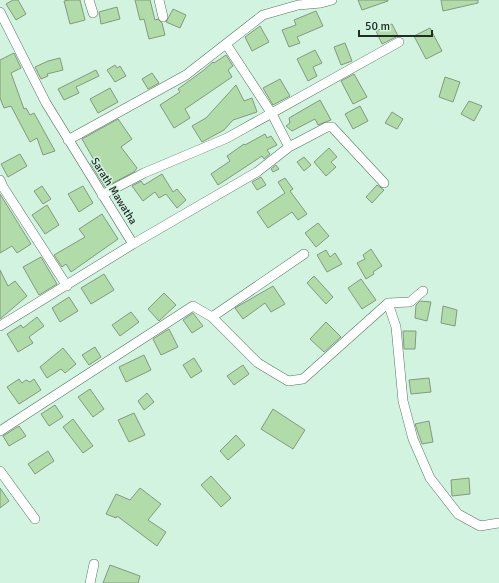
<svg xmlns="http://www.w3.org/2000/svg" width="499" height="583" font-family="Signika,sans-serif">
	<style>
		.building { fill: #b1dca9; stroke: #849880 }
		.lines { fill: none; stroke-linecap: round; stroke-linejoin: round }
		.street-casing { stroke: #587465; stroke-width: 10 }
		.street { stroke: #fff; stroke-width: 9 }
		.labels { text-anchor: middle; dominant-baseline: central; stroke-width: 3; stroke-linejoin: round; paint-order: stroke }
		.street-label { font-size: 11px; fill: #202c25; stroke: #d3f3e1 }
	</style>
	<rect width="100%" height="100%" fill="#d3f3e1"/>
	<!-- building -->
	<path class="building" d="M13 0H18L26 14 16 20 6 4Z
		M69 0H80L85 20 70 24 64 1Z
		M135 0H150L155 20 158 19 162 23 165 35 149 39 144 19 140 20Z
		M358 0H388V1L362 10Z
		M441 0H478V3L443 11Z
		M117 7 120 19 101 24 99 12Z
		M173 9 186 15 180 28 166 22Z
		M316 11 323 26 297 37 300 43 289 47 282 30 296 25 294 20Z
		M392 24 398 36 382 44 376 31Z
		M260 26 269 42 252 51 245 37Z
		M430 28 442 51 426 59 414 36Z
		M345 43 352 61 341 65 334 47Z
		M315 50 322 63 313 67 317 76 308 81 297 59Z
		M14 53 21 68 11 73 24 109 26 108 30 115 34 113 55 151 43 155 37 138 30 142 11 106 4 108 0 98V60Z
		M226 55 233 66 228 70 232 77 185 109 190 118 174 128 160 105 180 92 178 89 204 70 213 62 214 63Z
		M60 58 63 70 47 74 48 76 41 79 35 67 48 61Z
		M115 65 117 68 120 66 126 76 115 82 107 70Z
		M96 70 99 76 76 87 79 93 64 100 58 89Z
		M152 73 159 83 148 89 142 79Z
		M354 74 367 97 353 104 341 81Z
		M445 77 460 82 453 102 439 97Z
		M280 79 290 96 273 105 263 88Z
		M236 85 244 101 252 98 257 112 233 120 224 130 202 142 192 126 206 118Z
		M110 88 118 102 98 113 90 99Z
		M320 100 331 120 318 125 315 119 292 131 286 126 290 123 289 118Z
		M469 101 482 106 474 121 461 114Z
		M360 106 368 121 353 129 345 114Z
		M392 112 403 119 397 129 385 123Z
		M118 119 132 139 121 147 137 168 134 172 105 187 90 163 94 160 82 139Z
		M265 134 267 138 271 136 277 145 267 150 270 154 264 159 262 156 218 185 211 174 230 161 227 156 244 144 245 145Z
		M329 148 337 157 331 162 336 167 326 176 314 162Z
		M20 154 27 166 8 177 1 164Z
		M304 157 311 165 304 171 297 162Z
		M276 165 279 169 273 172 271 169Z
		M162 174 173 192 177 189 186 200 177 208 166 194 159 198 155 192 143 201 132 186 141 181 144 185Z
		M261 177 266 185 257 190 252 182Z
		M285 178 293 189 290 191 307 214 298 220 292 212 268 228 257 212 285 193 278 182Z
		M377 185 384 190 372 203 366 197Z
		M42 186 51 199 43 204 34 191Z
		M83 186 93 203 79 212 68 194Z
		M0 194 31 244 17 253 12 246 0 253Z
		M47 205 59 225 45 234 32 215Z
		M102 214 118 239 71 272 66 264 62 267 54 255 85 237 79 229Z
		M318 223 329 236 316 247 305 233Z
		M371 249 382 266 373 272 374 274 366 279 357 263 365 259 363 255Z
		M326 250 330 257 335 253 342 264 327 272 317 255Z
		M41 257 57 284 39 295 23 267Z
		M0 270 8 286 15 281 27 296 0 319Z
		M104 274 114 290 91 304 81 288Z
		M314 276 333 297 326 304 307 283Z
		M361 279 376 300 362 309 348 288Z
		M273 286 285 304 271 312 265 303 243 319 235 308Z
		M164 293 176 305 159 321 148 309Z
		M69 297 78 311 60 322 52 308Z
		M420 301 431 302 427 321 415 318 416 305Z
		M443 306 457 310 455 326 441 323Z
		M131 312 139 322 120 336 112 325Z
		M193 313 203 326 192 333 183 320Z
		M37 317 44 326 29 337 33 343 18 352 7 334 21 325 23 328Z
		M326 322 341 337 324 352 310 339Z
		M169 329 178 347 161 355 153 339Z
		M403 331H416L415 349H404Z
		M95 347 101 357 89 365 82 355Z
		M63 348 76 364 65 373 61 369 47 378 40 367Z
		M144 355 151 370 126 382 119 367Z
		M194 358 202 371 191 378 183 365Z
		M243 365 249 374 234 385 227 376Z
		M429 378 431 392 411 394 409 380Z
		M19 379 22 383 26 380 30 382 34 379 41 390 19 404 7 387Z
		M90 389 104 409 93 417 78 397Z
		M147 393 154 402 144 410 138 401Z
		M55 405 63 417 49 426 41 414Z
		M273 409 305 430 293 449 261 429Z
		M134 413 145 435 129 442 118 420Z
		M73 419 93 446 83 453 63 427Z
		M429 421 433 442 422 444 415 424Z
		M19 426 26 436 9 446 3 436Z
		M236 435 245 445 228 460 220 451Z
		M48 451 54 461 35 474 28 464Z
		M211 476 231 498 221 507 201 485Z
		M469 478 470 494 452 496 451 480Z
		M0 488 9 501 0 508Z
		M140 488 161 504 148 520 166 532 157 546 117 516 116 518 106 514 116 494 130 500Z
		M110 565 140 576 138 583H103Z"/>
	<g class="lines">
		<!-- street casing -->
		<g class="street-casing">
			<path id="street" d="M89 0 93 13
				M159 0 163 17
				M0 12 46 103 133 244 0 326
				M226 44 272 114 289 147
				M68 140 186 75 263 15 298 5 321 3 332 0
				M0 180 3 187 67 286
				M102 195 144 173 227 138 399 42
				M133 244 257 172 289 147 327 127H332L384 183
				M388 303 396 327 403 401 413 439 430 478 458 514 480 526 499 523
				M212 317 258 363 288 381 303 379 388 303 410 302 423 291
				M0 431 193 306 212 317 304 254
				M0 471 35 519
				M90 583 94 564"/>
		</g>
		<!-- street -->
		<use href="#street" class="street"/>
	</g>
	<g class="labels">
		<!-- street labels -->
		<g class="street-label">
			<text transform="translate(114 191) rotate(58)">Sarath Mawatha</text>
		</g>
	</g>
	<!-- scale -->
	<path d="M359 30v6h73v-6" fill="none" stroke="#202c25" stroke-width="2"/>
	<text x="365" y="30" font-size="12" fill="#202c25" stroke="#d3f3e1" stroke-width="3" paint-order="stroke">50 m</text>
</svg>
